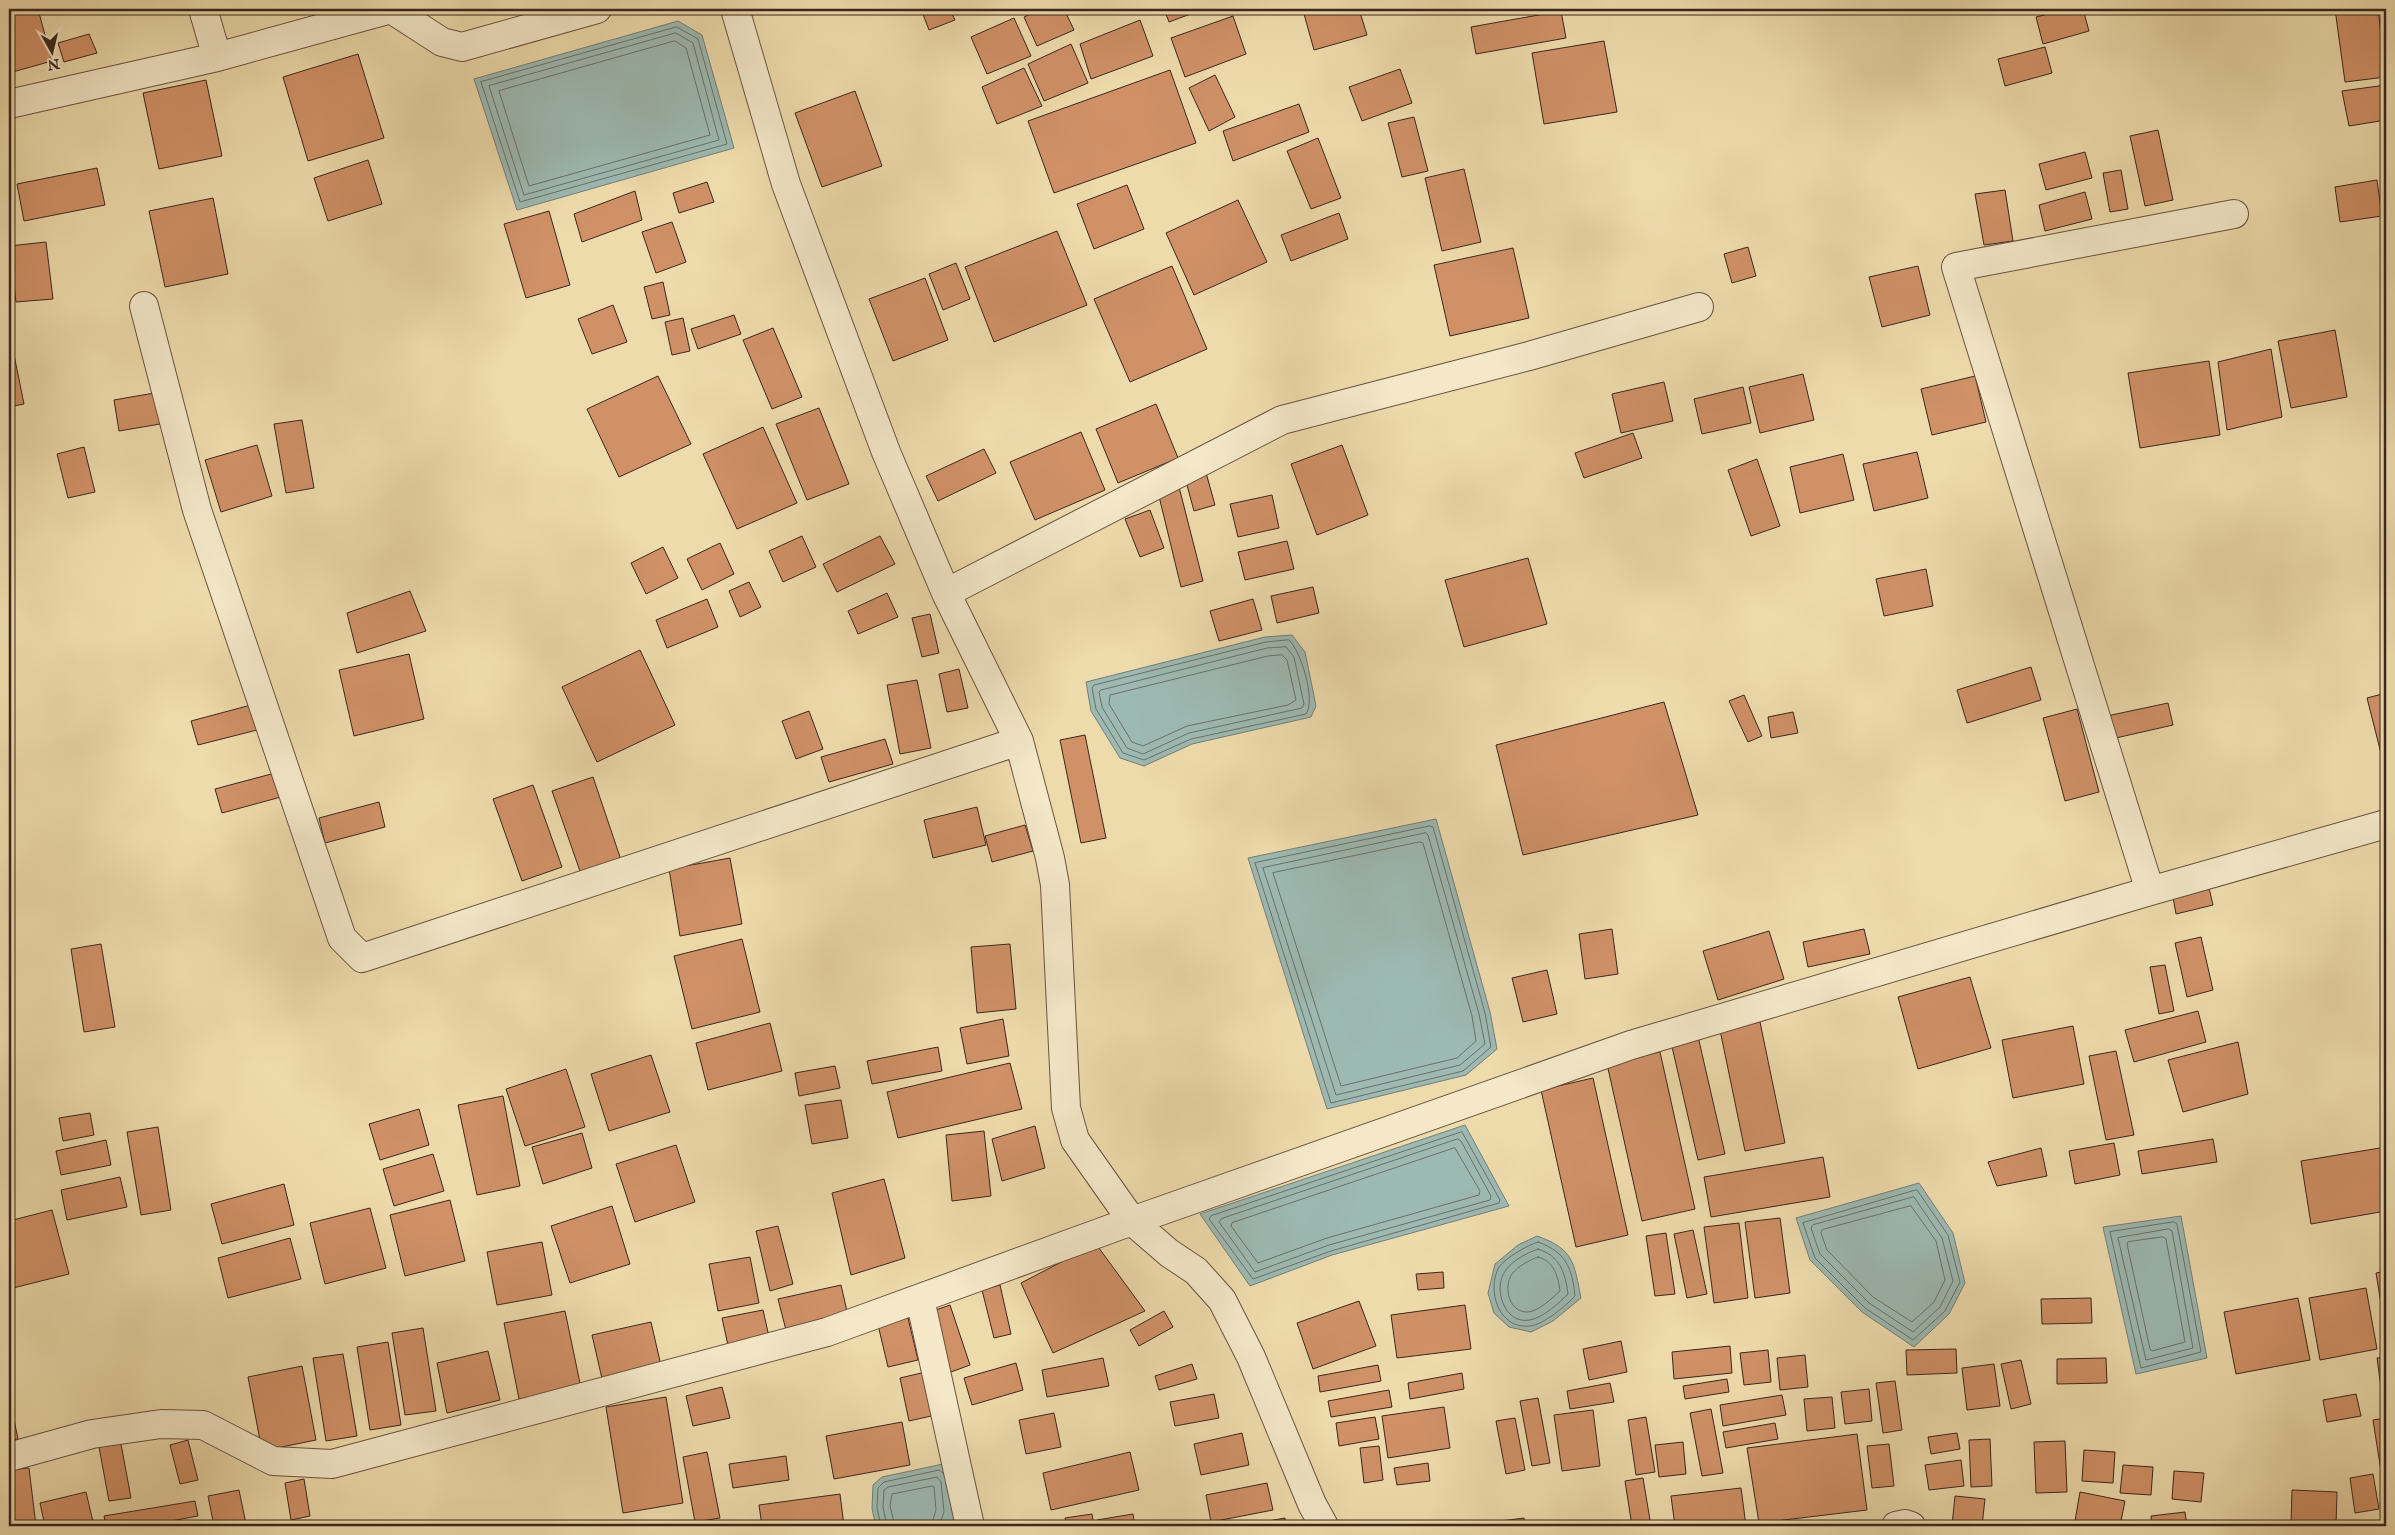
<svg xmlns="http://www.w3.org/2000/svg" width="2395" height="1535" font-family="'IM FELL English',serif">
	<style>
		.water { fill: #9cb9b2; stroke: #757e77 }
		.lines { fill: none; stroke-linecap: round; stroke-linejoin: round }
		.shore { stroke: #6c7068; stroke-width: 1 }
		.building { fill: #d09167; stroke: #3b261e }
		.minor-casing { stroke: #685342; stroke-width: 30 }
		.minor { stroke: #f4e8c9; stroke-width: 28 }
	</style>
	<rect width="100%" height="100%" fill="#eedbac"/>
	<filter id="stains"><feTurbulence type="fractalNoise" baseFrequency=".004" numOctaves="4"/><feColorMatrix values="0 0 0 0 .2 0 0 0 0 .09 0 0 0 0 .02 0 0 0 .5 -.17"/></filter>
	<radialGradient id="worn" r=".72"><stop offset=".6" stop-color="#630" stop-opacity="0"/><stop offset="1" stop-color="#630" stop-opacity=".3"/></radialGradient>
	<!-- water -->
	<path class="water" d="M678 21 702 35 734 148 517 210 474 79Z
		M1292 635 1305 652 1316 706 1311 717 1192 744 1144 766 1120 758 1091 711 1086 682 1265 637Z
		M1436 819 1490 1012 1497 1049 1466 1075 1327 1109 1248 858Z
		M1465 1125 1509 1206 1332 1255 1250 1286 1200 1214Z
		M1919 1183 1953 1233 1965 1283 1949 1314 1914 1347 1862 1312 1810 1260 1796 1218Z
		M2181 1216 2207 1358 2136 1374 2103 1227Z
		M1537 1236C1574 1249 1574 1263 1581 1298L1553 1321 1531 1332 1509 1327 1494 1313 1488 1293 1495 1264 1518 1245Z
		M943 1464 956 1516 949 1526H876L872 1509 873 1485 882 1477Z"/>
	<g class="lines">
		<!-- shore -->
		<path class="shore" d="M677 27 698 39 727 144 520 202 481 82Z
			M676 33 693 43 719 140 524 195 489 86Z
			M675 41 686 48 710 135 529 186 499 91Z
			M1289 640C1301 651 1316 700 1306 714L1191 739 1144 760 1123 753 1096 709 1092 688 1094 685 1266 642Z
			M1286 647 1294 657 1304 704 1302 708 1189 733 1143 754 1127 748 1102 707 1099 692 1101 690 1267 648Z
			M1282 655 1287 660 1296 700 1288 705 1187 726 1143 746 1132 742 1109 704 1110 695 1268 656Z
			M1430 826 1433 827 1485 1013 1491 1047 1463 1071 1331 1103 1255 863Z
			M1426 833 1428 835 1479 1014 1485 1044 1460 1065 1336 1095 1263 868Z
			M1420 842 1423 843 1472 1016 1476 1041 1457 1058 1341 1086 1273 873Z
			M1462 1132 1500 1200 1499 1203 1331 1251 1253 1279 1209 1219 1211 1216Z
			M1458 1139 1461 1141 1491 1196 1490 1200 1329 1245 1255 1272 1219 1222 1221 1219Z
			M1455 1148 1480 1191 1479 1195 1327 1238 1258 1263 1231 1226 1232 1223Z
			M1917 1190 1948 1235 1960 1282 1945 1311 1913 1340 1865 1308 1815 1258 1803 1223Z
			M1914 1197 1942 1238 1953 1281 1940 1307 1913 1332 1869 1303 1820 1254 1811 1228 1813 1225Z
			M1911 1206 1936 1241 1945 1280 1934 1302 1912 1322 1873 1297 1827 1250 1821 1233 1822 1230Z
			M2174 1222 2177 1224 2201 1352 2141 1368 2110 1232Z
			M2169 1229 2172 1231 2193 1348 2146 1360 2118 1238Z
			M2163 1237 2166 1239 2185 1342 2152 1351 2150 1349 2127 1244 2128 1242Z
			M1538 1242C1566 1252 1572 1268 1575 1296 1567 1305 1543 1325 1530 1326 1499 1330 1486 1290 1499 1267 1505 1258 1528 1245 1538 1242Z
			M1538 1249C1560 1256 1565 1272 1568 1294 1559 1303 1544 1317 1530 1320 1504 1325 1492 1287 1506 1270 1513 1260 1527 1253 1538 1249Z
			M1538 1257C1554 1261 1558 1276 1560 1291 1552 1298 1539 1311 1528 1312 1509 1313 1503 1287 1512 1274 1518 1266 1530 1260 1538 1257Z
			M881 1526 877 1508 878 1488 884 1482 939 1470 943 1473
			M887 1526 883 1507 884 1490 888 1487 937 1477 941 1482 944 1512 939 1526
			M895 1526 890 1506 892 1494 932 1486 934 1487 936 1510 931 1526"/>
	</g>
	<!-- building -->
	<path class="building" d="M9 9H38L52 61 9 73Z
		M921 9H950L955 20 929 30Z
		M1041 9H1064L1074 30 1037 46 1024 17Z
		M1164 9H1204L1169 22Z
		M1324 9H1359L1367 35 1314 50 1304 14Z
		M2068 9H2083L2089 31 2043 44 2036 17Z
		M2335 9H2378L2386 77 2345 82Z
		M1561 11 1566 38 1476 54 1471 27Z
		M1233 16 1246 54 1185 77 1171 38Z
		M1014 18 1031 56 987 74 971 37Z
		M1140 20 1153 56 1091 79 1080 44Z
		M89 34 97 53 64 62 58 43Z
		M1604 41 1617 112 1544 124 1532 53Z
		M1071 44 1088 83 1044 101 1028 64Z
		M2045 47 2052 73 2005 86 1998 59Z
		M358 54 384 138 308 161 283 77Z
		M1024 68 1042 106 997 124 982 87Z
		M1400 69 1412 103 1362 121 1349 87Z
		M1170 70 1196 143 1054 193 1028 121Z
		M1215 75 1235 117 1209 131 1189 88Z
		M206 80 222 156 159 169 143 93Z
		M2386 85V120L2349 126 2342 91Z
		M855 91 882 166 822 187 795 113Z
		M1299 104 1309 132 1233 161 1223 131Z
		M1414 117 1428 171 1402 177 1388 123Z
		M2158 130 2173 200 2145 206 2130 136Z
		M1318 138 1341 198 1311 209 1287 151Z
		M2085 152 2092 178 2046 190 2039 164Z
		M368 160 382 204 328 221 314 178Z
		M97 168 105 205 24 221 17 184Z
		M1464 169 1481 242 1442 251 1425 178Z
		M2121 170 2128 209 2110 212 2103 173Z
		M2377 180 2382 216 2340 222 2335 187Z
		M707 182 714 202 679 213 673 193Z
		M1127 185 1144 229 1094 249 1077 204Z
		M2005 190 2013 241 1984 245 1975 194Z
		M635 191 642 220 582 242 574 214Z
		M2085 192 2092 219 2045 231 2039 205Z
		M213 198 228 274 165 287 149 211Z
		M1238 200 1267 262 1194 295 1166 233Z
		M549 211 570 285 526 298 504 224Z
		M1339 213 1348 239 1291 261 1281 235Z
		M672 222 686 262 656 273 642 232Z
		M1057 231 1087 305 994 342 965 267Z
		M46 242 53 299 16 302 9 246Z
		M1748 247 1756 276 1732 283 1724 254Z
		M1513 248 1529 318 1450 336 1434 265Z
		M956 263 970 299 943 310 929 274Z
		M1172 266 1207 349 1130 382 1094 299Z
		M1918 266 1930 315 1882 327 1869 277Z
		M925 278 948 340 893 361 869 299Z
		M663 282 670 315 652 319 644 287Z
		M613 305 627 342 592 354 578 319Z
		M734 315 741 334 698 349 691 329Z
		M683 318 690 351 672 355 665 322Z
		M773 328 802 397 772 409 743 340Z
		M9 330 24 404 9 407Z
		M2335 330 2347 397 2291 408 2278 341Z
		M2271 349 2282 417 2227 430 2218 362Z
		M2209 361 2220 435 2140 448 2128 373Z
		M1803 374 1814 420 1760 433 1749 387Z
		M658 376 691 444 619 477 587 409Z
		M1975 376 1986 422 1932 435 1921 389Z
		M1664 382 1673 421 1621 433 1612 394Z
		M1743 387 1751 423 1702 434 1694 399Z
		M160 392 166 423 119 431 114 400Z
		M1156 404 1178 458 1118 483 1096 429Z
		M819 408 849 484 807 500 776 424Z
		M302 420 314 488 286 493 274 424Z
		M763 427 797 503 737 529 703 454Z
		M1081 432 1105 490 1035 520 1010 462Z
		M1633 433 1642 458 1584 478 1575 453Z
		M257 445 272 496 221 512 205 460Z
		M1342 445 1368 515 1317 535 1291 464Z
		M84 447 95 492 68 498 57 454Z
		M984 449 996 473 938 501 926 476Z
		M1917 452 1928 498 1874 511 1863 464Z
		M1843 454 1854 500 1800 513 1790 467Z
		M1757 459 1780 526 1751 536 1728 470Z
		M1205 469 1215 505 1194 511 1184 474Z
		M1178 483 1203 581 1181 587 1157 488Z
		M1272 495 1279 528 1238 537 1230 504Z
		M1150 510 1164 548 1140 557 1125 519Z
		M802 536 816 567 783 582 769 551Z
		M880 536 895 564 837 592 823 564Z
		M1287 541 1294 569 1245 580 1238 552Z
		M720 543 734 574 702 590 687 559Z
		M663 547 678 578 646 594 631 563Z
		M1528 558 1547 624 1464 647 1445 580Z
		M1926 569 1933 606 1884 616 1876 579Z
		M749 582 761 607 740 617 729 591Z
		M1313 587 1319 613 1277 623 1271 596Z
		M410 591 426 631 357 653 347 613Z
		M887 593 898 617 858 634 848 611Z
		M707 599 718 627 667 648 656 620Z
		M1253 599 1262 630 1219 641 1210 611Z
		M930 614 939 653 922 657 912 618Z
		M640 650 675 725 597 762 562 687Z
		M409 654 424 719 354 736 339 670Z
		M2031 667 2041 700 1967 723 1957 690Z
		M959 669 968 708 947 712 939 674Z
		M917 680 931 748 900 754 887 685Z
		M2386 693V769H2385L2367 698Z
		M1744 695 1762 736 1748 742 1729 701Z
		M1664 702 1698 815 1523 855 1496 745Z
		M2168 703 2173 725 2107 740 2102 717Z
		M251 705 257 730 198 745 191 721Z
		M2077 709 2099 792 2065 801 2043 718Z
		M809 711 823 749 796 759 782 721Z
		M1793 712 1798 733 1771 738 1768 717Z
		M1085 735 1106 838 1081 843 1060 740Z
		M885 739 893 764 829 782 821 757Z
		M275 773 281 797 222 813 215 789Z
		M593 777 621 860 581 874 552 791Z
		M533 785 562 867 522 881 493 799Z
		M379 802 385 827 325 843 319 818Z
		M977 807 986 845 933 858 924 820Z
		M1025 825 1033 851 992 862 985 836Z
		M730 858 742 924 680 936 669 869Z
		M2209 888 2213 905 2176 914 2173 897Z
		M1612 929 1618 974 1585 979 1579 934Z
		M1864 929 1870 954 1808 967 1803 942Z
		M1769 931 1784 979 1718 1000 1703 951Z
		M2201 937 2213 990 2187 997 2175 943Z
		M742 939 760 1012 692 1029 674 956Z
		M101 944 115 1027 84 1032 71 949Z
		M1010 944 1016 1009 977 1013 971 947Z
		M2165 965 2174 1011 2159 1014 2150 967Z
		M1547 970 1557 1014 1523 1022 1512 978Z
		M1970 977 1991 1048 1918 1069 1898 997Z
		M2198 1011 2206 1042 2134 1062 2125 1030Z
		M1003 1019 1009 1056 967 1064 960 1028Z
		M1760 1022 1785 1143 1745 1151 1720 1030Z
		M770 1023 782 1071 708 1090 696 1043Z
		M2073 1026 2084 1084 2013 1098 2002 1040Z
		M1697 1032 1725 1154 1698 1160 1670 1038Z
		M2238 1042 2248 1094 2183 1112 2168 1060Z
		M938 1047 942 1071 872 1084 867 1061Z
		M2116 1051 2134 1135 2106 1140 2089 1056Z
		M1660 1052 1695 1209 1642 1221 1607 1064Z
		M651 1055 670 1112 609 1131 591 1074Z
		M1010 1063 1022 1109 898 1138 887 1092Z
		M835 1066 840 1088 799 1096 795 1073Z
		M566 1069 585 1127 525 1146 506 1089Z
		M1593 1078 1628 1235 1576 1247 1541 1090Z
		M503 1096 520 1186 477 1195 458 1105Z
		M841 1100 848 1138 812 1144 805 1105Z
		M419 1109 429 1145 380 1160 369 1124Z
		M90 1113 94 1135 63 1141 59 1118Z
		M1035 1126 1045 1168 1002 1181 992 1139Z
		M158 1127 171 1210 141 1215 127 1132Z
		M984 1131 991 1196 952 1201 946 1135Z
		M582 1133 592 1168 543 1184 532 1147Z
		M2213 1139 2217 1162 2142 1174 2138 1151Z
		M106 1140 111 1165 61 1175 56 1151Z
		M2114 1143 2120 1175 2075 1184 2069 1151Z
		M676 1145 695 1202 635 1222 616 1164Z
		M2386 1147V1211L2311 1224 2301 1161Z
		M2041 1148 2047 1176 1997 1186 1988 1162Z
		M433 1154 444 1191 394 1206 383 1169Z
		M1823 1157 1830 1197 1711 1217 1704 1177Z
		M120 1177 127 1207 67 1220 61 1190Z
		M884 1179 905 1258 851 1275 832 1193Z
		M284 1184 294 1225 222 1244 211 1204Z
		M450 1200 465 1261 405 1276 390 1215Z
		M612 1206 630 1264 570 1283 551 1226Z
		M370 1208 386 1268 325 1284 310 1223Z
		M52 1210 69 1274 9 1289V1221Z
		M1780 1218 1790 1293 1755 1298 1745 1222Z
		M1739 1223 1748 1298 1714 1303 1704 1227Z
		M778 1226 793 1284 770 1291 756 1231Z
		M1693 1230 1707 1294 1687 1298 1674 1234Z
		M1666 1233 1675 1294 1655 1296 1646 1236Z
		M290 1238 301 1279 228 1298 218 1258Z
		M542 1242 552 1295 497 1305 487 1252Z
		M1096 1244 1145 1311 1053 1353 1021 1283Z
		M750 1257 759 1303 718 1311 709 1264Z
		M2386 1271V1334L2376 1273Z
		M1443 1272 1444 1288 1418 1290 1416 1274Z
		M841 1285 849 1320 787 1334 778 1299Z
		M1000 1285 1011 1334 994 1338 982 1290Z
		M2366 1288 2377 1349 2320 1360 2309 1298Z
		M2091 1298 2092 1323 2042 1324 2041 1299Z
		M2298 1298 2310 1360 2236 1374 2224 1312Z
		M1359 1301 1376 1346 1313 1369 1297 1323Z
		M950 1305 970 1365 951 1372 930 1312Z
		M1465 1305 1471 1349 1397 1358 1391 1315Z
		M763 1310 770 1341 729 1350 722 1318Z
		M565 1311 581 1388 519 1399 504 1323Z
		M1164 1311 1173 1327 1139 1346 1130 1330Z
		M908 1318 918 1360 888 1367 878 1325Z
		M651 1322 662 1370 603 1383 592 1335Z
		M423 1328 436 1411 405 1415 392 1333Z
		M1621 1341 1627 1372 1589 1380 1583 1349Z
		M388 1342 401 1425 370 1430 357 1347Z
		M1730 1346 1732 1373 1674 1379 1672 1352Z
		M1956 1349 1957 1373 1907 1375 1906 1350Z
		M1768 1350 1771 1382 1744 1385 1740 1353Z
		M488 1351 500 1400 447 1413 437 1363Z
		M343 1354 357 1436 326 1441 313 1358Z
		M1805 1355 1808 1387 1780 1390 1777 1358Z
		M2386 1357V1408L2384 1409 2377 1358Z
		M1103 1358 1109 1386 1047 1397 1042 1370Z
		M2106 1358 2107 1383 2057 1384V1359Z
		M2021 1360 2031 1404 2011 1409 2001 1364Z
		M1016 1363 1023 1390 972 1405 964 1378Z
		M1192 1364 1197 1379 1159 1390 1155 1376Z
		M1994 1364 2000 1406 1967 1410 1962 1368Z
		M1378 1365 1381 1381 1320 1392 1318 1376Z
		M302 1366 316 1440 262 1451 248 1377Z
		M930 1371 940 1414 909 1421 900 1378Z
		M1462 1373 1464 1389 1410 1399 1408 1383Z
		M1727 1379 1729 1392 1685 1399 1683 1386Z
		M1895 1381 1902 1430 1883 1433 1876 1383Z
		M1610 1383 1614 1402 1570 1409 1567 1391Z
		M722 1387 730 1418 693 1426 686 1396Z
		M1869 1389 1872 1421 1845 1424 1841 1392Z
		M1389 1390 1392 1407 1331 1417 1328 1401Z
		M1214 1394 1219 1418 1175 1426 1170 1402Z
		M2356 1394 2361 1416 2327 1422 2323 1400Z
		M1782 1395 1786 1415 1723 1426 1720 1405Z
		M666 1397 683 1503 623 1513 606 1407Z
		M1832 1397 1835 1428 1807 1431 1804 1399Z
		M1538 1398 1550 1463 1532 1466 1520 1401Z
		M1444 1407 1450 1448 1388 1458 1382 1416Z
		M1711 1409 1723 1473 1702 1476 1690 1413Z
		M12 1410 18 1439 9 1441V1411Z
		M1593 1410 1600 1466 1562 1471 1554 1415Z
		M1054 1413 1061 1447 1026 1454 1019 1420Z
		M1375 1417 1379 1439 1339 1446 1336 1423Z
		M1646 1417 1655 1472 1636 1475 1628 1420Z
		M1515 1418 1525 1470 1506 1474 1496 1421Z
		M2386 1418V1503L2373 1420Z
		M902 1422 910 1465 834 1479 826 1436Z
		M1775 1423 1778 1439 1726 1448 1723 1432Z
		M1242 1433 1249 1465 1201 1475 1194 1444Z
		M1957 1433 1960 1449 1931 1454 1928 1437Z
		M1857 1434 1867 1510 1759 1523 1747 1448Z
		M1990 1439 1992 1486 1971 1487 1969 1440Z
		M188 1440 198 1480 180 1484 170 1445Z
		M2065 1441 2067 1492 2036 1493 2034 1442Z
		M1683 1442 1686 1474 1659 1477 1655 1445Z
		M121 1444 131 1498 109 1501 99 1447Z
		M1889 1444 1894 1486 1872 1488 1867 1446Z
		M1379 1446 1383 1480 1364 1483 1360 1448Z
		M2084 1450 2115 1452 2113 1483 2082 1481Z
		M707 1452 720 1518 695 1522 683 1457Z
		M1130 1452 1139 1490 1051 1510 1043 1473Z
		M786 1456 789 1480 733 1488 729 1464Z
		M1961 1460 1964 1486 1929 1490 1925 1465Z
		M1428 1463 1430 1481 1397 1485 1394 1468Z
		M2123 1465 2153 1467 2151 1495 2120 1493Z
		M29 1468 36 1526H9V1470Z
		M2174 1471 2204 1473 2201 1502 2172 1499Z
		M2373 1474 2379 1509 2355 1513 2350 1478Z
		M1643 1478 1651 1526H1632L1625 1481Z
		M304 1479 310 1516 291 1520 285 1483Z
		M1267 1483 1273 1510 1211 1522 1206 1495Z
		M1741 1488 1746 1526H1675L1671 1496Z
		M239 1490 246 1524 214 1526 208 1496Z
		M2292 1490 2337 1492 2336 1526H2291Z
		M86 1492 94 1526H45L40 1503Z
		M2080 1492 2125 1501 2120 1526H2101L2075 1521Z
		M840 1494 844 1526H762L759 1505Z
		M1955 1496 1985 1499 1982 1526 1952 1525Z
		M195 1501 198 1516 143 1526H106L104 1516Z
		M2185 1512 2187 1526H2152L2151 1516Z
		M1092 1514 1094 1526H1067L1065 1518Z
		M1133 1514 1135 1526H1098L1097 1520Z
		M1285 1518 1286 1526H1242Z
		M1524 1518 1525 1526H1487L1486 1523Z
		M2039 1521 2058 1526H2037Z"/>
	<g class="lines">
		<!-- minor casing -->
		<g class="minor-casing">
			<path id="minor" d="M203 9 217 57
				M735 9 786 184 886 452 946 593 1019 741 1050 858 1055 885 1066 1108 1075 1140 1132 1221 1169 1253 1196 1271 1222 1300 1251 1357 1312 1504 1324 1526
				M9 104 217 57 391 9 442 42 462 47 597 9
				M144 306 197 510 342 938 362 958 1019 741
				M946 593 1282 420 1529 356 1699 307
				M2150 891 1956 267 2234 214
				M920 1299 970 1526
				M9 1457 92 1434 161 1424 203 1425 273 1461 332 1464 827 1332 1132 1221 1631 1045 2150 891 2386 824
				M1896 1526 1905 1524 1911 1526"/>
		</g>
		<!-- minor -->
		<use href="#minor" class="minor"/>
	</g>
	<!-- margin -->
	<rect width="2395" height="1535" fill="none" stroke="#eedbac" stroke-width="30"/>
	<rect x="10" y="10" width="2375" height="1515" fill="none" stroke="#3b261e" stroke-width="2.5"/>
	<rect x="15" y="15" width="2365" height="1505" fill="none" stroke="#3b261e"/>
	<!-- north arrow -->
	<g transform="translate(52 52) rotate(172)" stroke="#f4e8c9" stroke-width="4" paint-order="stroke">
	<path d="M0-4L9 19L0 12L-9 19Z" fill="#3b261e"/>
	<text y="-8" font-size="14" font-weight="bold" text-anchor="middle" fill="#3b261e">N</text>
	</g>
	<rect width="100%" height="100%" filter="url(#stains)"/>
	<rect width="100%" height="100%" fill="url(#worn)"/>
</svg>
